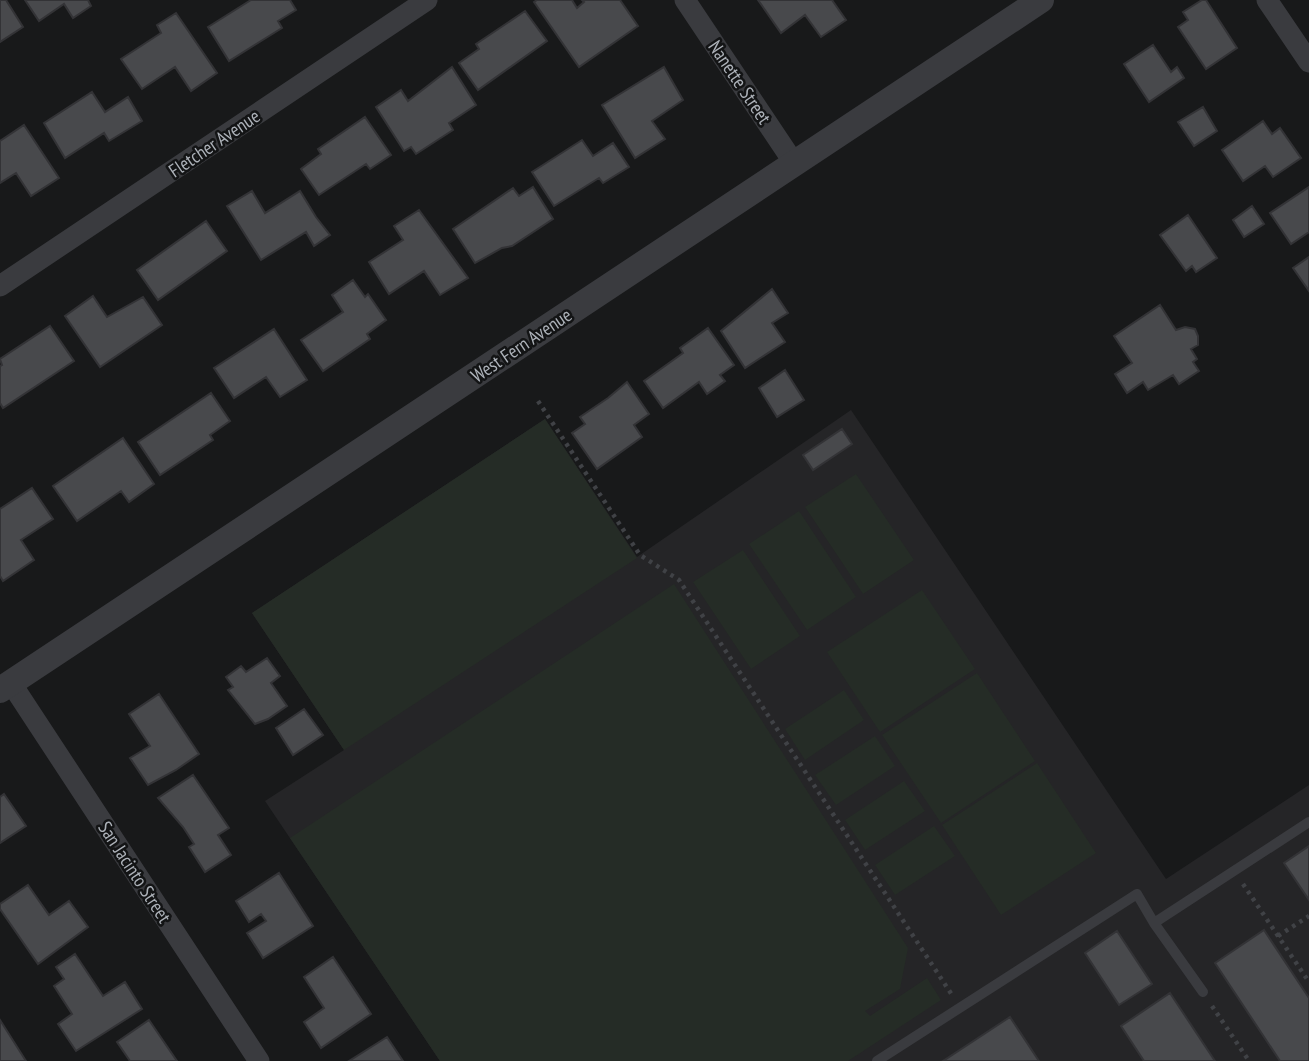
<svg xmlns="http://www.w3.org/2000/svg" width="1309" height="1061" font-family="'PT Sans Narrow',sans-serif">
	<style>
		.built { fill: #252527 }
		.green { fill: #252c26 }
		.building { fill: #48494c; stroke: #333336; stroke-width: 2 }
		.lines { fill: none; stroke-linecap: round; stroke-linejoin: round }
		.path { stroke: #404246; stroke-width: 4.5; stroke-dasharray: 3.5 5; stroke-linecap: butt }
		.service { stroke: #3a3b3f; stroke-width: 10 }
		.minor { stroke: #3a3b3f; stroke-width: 21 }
		.tertiary { stroke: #3a3b3f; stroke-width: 26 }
		.labels { text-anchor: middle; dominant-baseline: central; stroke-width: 5; stroke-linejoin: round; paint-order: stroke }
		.street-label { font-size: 19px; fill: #acb1b8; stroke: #131415 }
	</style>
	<rect width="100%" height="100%" fill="#18191a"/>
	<!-- built -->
	<path class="built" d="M851 410 1166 879 1309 785V1061H440L265 801 344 750 252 613 545 419 637 557Z"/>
	<!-- green -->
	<path class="green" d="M545 419 637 558 344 750 252 613Z
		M856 474 914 560 863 594 805 507Z
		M799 511 856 597 807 630 749 544Z
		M743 550 800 636 751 669 693 582Z
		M674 584 908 948 900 989 865 1011 870 1016 927 978 941 1000 848 1061H440L290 838Z
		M922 590 975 669 880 732 827 652Z
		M977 673 1035 761 941 823 882 735Z
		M844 690 864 720 805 760 785 729Z
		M875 736 895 766 836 805 815 775Z
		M1037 763 1096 853 1001 915 942 825Z
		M904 781 925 811 865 850 845 820Z
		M934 826 955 856 895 895 875 865Z"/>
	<!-- building -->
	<path class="building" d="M0 0H6L23 27 0 42Z
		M25 0H88L91 6 73 18 64 4 39 21Z
		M251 0H290L296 10 278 21 282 28 229 61 208 27Z
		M537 0H572L577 8 584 2 582 0H620L638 26 579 67 534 2Z
		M758 0H832L846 20 821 37 805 15 781 33Z
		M1202 0H1206L1237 48 1206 69 1178 27 1188 20 1183 12Z
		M525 11 547 41 478 90 459 63 479 49 476 44Z
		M176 13 217 73 191 91 175 67 142 89 121 59 161 33 157 25Z
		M1153 45 1171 72 1177 67 1184 78 1149 102 1124 64Z
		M452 67 476 105 449 123 453 130 416 154 411 147 404 151 376 107 401 90 408 101Z
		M664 67 683 100 652 121 665 139 635 158 602 105Z
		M92 92 105 112 128 97 142 121 109 141 104 133 65 158 44 123Z
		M1203 107 1217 131 1194 146 1178 122Z
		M365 117 391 155 370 169 366 164 319 195 301 169 321 154 318 149Z
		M1263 121 1272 134 1280 128 1301 158 1273 177 1265 166 1243 181 1222 150Z
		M24 125 59 178 31 196 16 173 0 183V141Z
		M582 140 593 156 613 143 629 167 603 183 599 178 554 206 532 172Z
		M533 187 553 219 512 246 502 248 475 263 453 229 513 188 519 196Z
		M1309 187V232L1291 244 1270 213Z
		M252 191 265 213 300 191 316 217 330 235 314 246 306 232 261 260 227 206Z
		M1252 206 1264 224 1244 237 1233 220Z
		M419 210 468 278 440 295 424 271 389 294 369 262 403 240 394 226Z
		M1188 215 1217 258 1196 272 1192 266 1186 271 1160 235Z
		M206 221 227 251 158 300 137 270Z
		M1309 257V291L1293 268Z
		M353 280 365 297 368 294 386 320 367 334 370 339 323 371 301 340 343 312 332 295Z
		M772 289 788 313 772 323 785 342 745 368 721 331Z
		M93 296 107 317 143 297 162 325 100 367 65 316Z
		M1160 305 1176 330 1185 327 1195 329 1198 336V345L1191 349 1197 359 1193 362 1199 371 1179 384 1173 375 1148 390 1143 382 1127 393 1115 374 1132 363 1114 336Z
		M50 326 74 361 3 408 0 403V366L2 365 0 359Z
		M708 328 734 365 720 375 725 381 707 394 699 382 663 408 644 381 683 353 680 348Z
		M274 329 307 380 280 397 266 377 234 398 214 368Z
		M785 370 804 400 777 417 759 388Z
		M627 382 649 414 634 425 642 437 597 469 572 433 585 424 580 417 608 398Z
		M211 393 230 421 210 435 213 440 160 475 138 442Z
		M842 429 852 444 813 470 803 455Z
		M123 438 154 484 129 502 121 491 77 521 53 486Z
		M32 488 53 519 21 540 34 560 3 581 0 576V509Z
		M267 658 280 676 271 683 287 706 268 719 255 724 228 690 233 687 226 677 241 666 246 672Z
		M159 694 199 754 176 770 148 785 130 758 150 746 129 714Z
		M304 709 323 735 293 755 276 728Z
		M193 775 229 828 218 835 231 855 205 872 189 847 194 844 183 827 158 798Z
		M4 794 26 826 0 843V797Z
		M1309 846V900L1284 863Z
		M279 873 313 926 263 958 247 933 266 921 261 914 249 922 236 901Z
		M28 885 49 915 69 901 88 927 38 964 0 909V904Z
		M1264 930 1309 998V1061H1280L1215 963Z
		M1117 931 1152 984 1119 1005 1085 953Z
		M75 954 103 996 125 982 142 1009 76 1051 58 1024 72 1014 54 986 64 979 56 967Z
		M333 957 371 1014 321 1048 304 1022 324 1008 304 977Z
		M1170 993 1215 1061H1144L1121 1026Z
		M1010 1017 1039 1061H943Z
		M0 1020 26 1061H0Z
		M149 1020 177 1061H130L117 1042Z
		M387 1037 403 1061H349Z"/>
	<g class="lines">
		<!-- path -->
		<path class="path" d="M538 401 640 555 679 580 952 995
			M1243 884 1309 982
			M1278 936 1309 916
			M1212 1006 1249 1061"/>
		<!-- service -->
		<path class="service" d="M1154 923 1203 992
			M877 1061 1137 894 1154 923 1309 822"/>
		<!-- minor -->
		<path class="minor" d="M685 0 794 163
			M1267 0 1309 62
			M0 286 427 0
			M11 683 259 1061"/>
		<!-- tertiary -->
		<path class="tertiary" d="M0 690 1041 0"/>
	</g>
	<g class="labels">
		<!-- street labels -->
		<g class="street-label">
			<text transform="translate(740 82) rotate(56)">Nanette Street</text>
			<text transform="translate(214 143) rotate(-34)">Fletcher Avenue</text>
			<text transform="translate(521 345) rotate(-34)">West Fern Avenue</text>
			<text transform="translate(135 872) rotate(57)">San Jacinto Street</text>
		</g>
	</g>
</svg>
